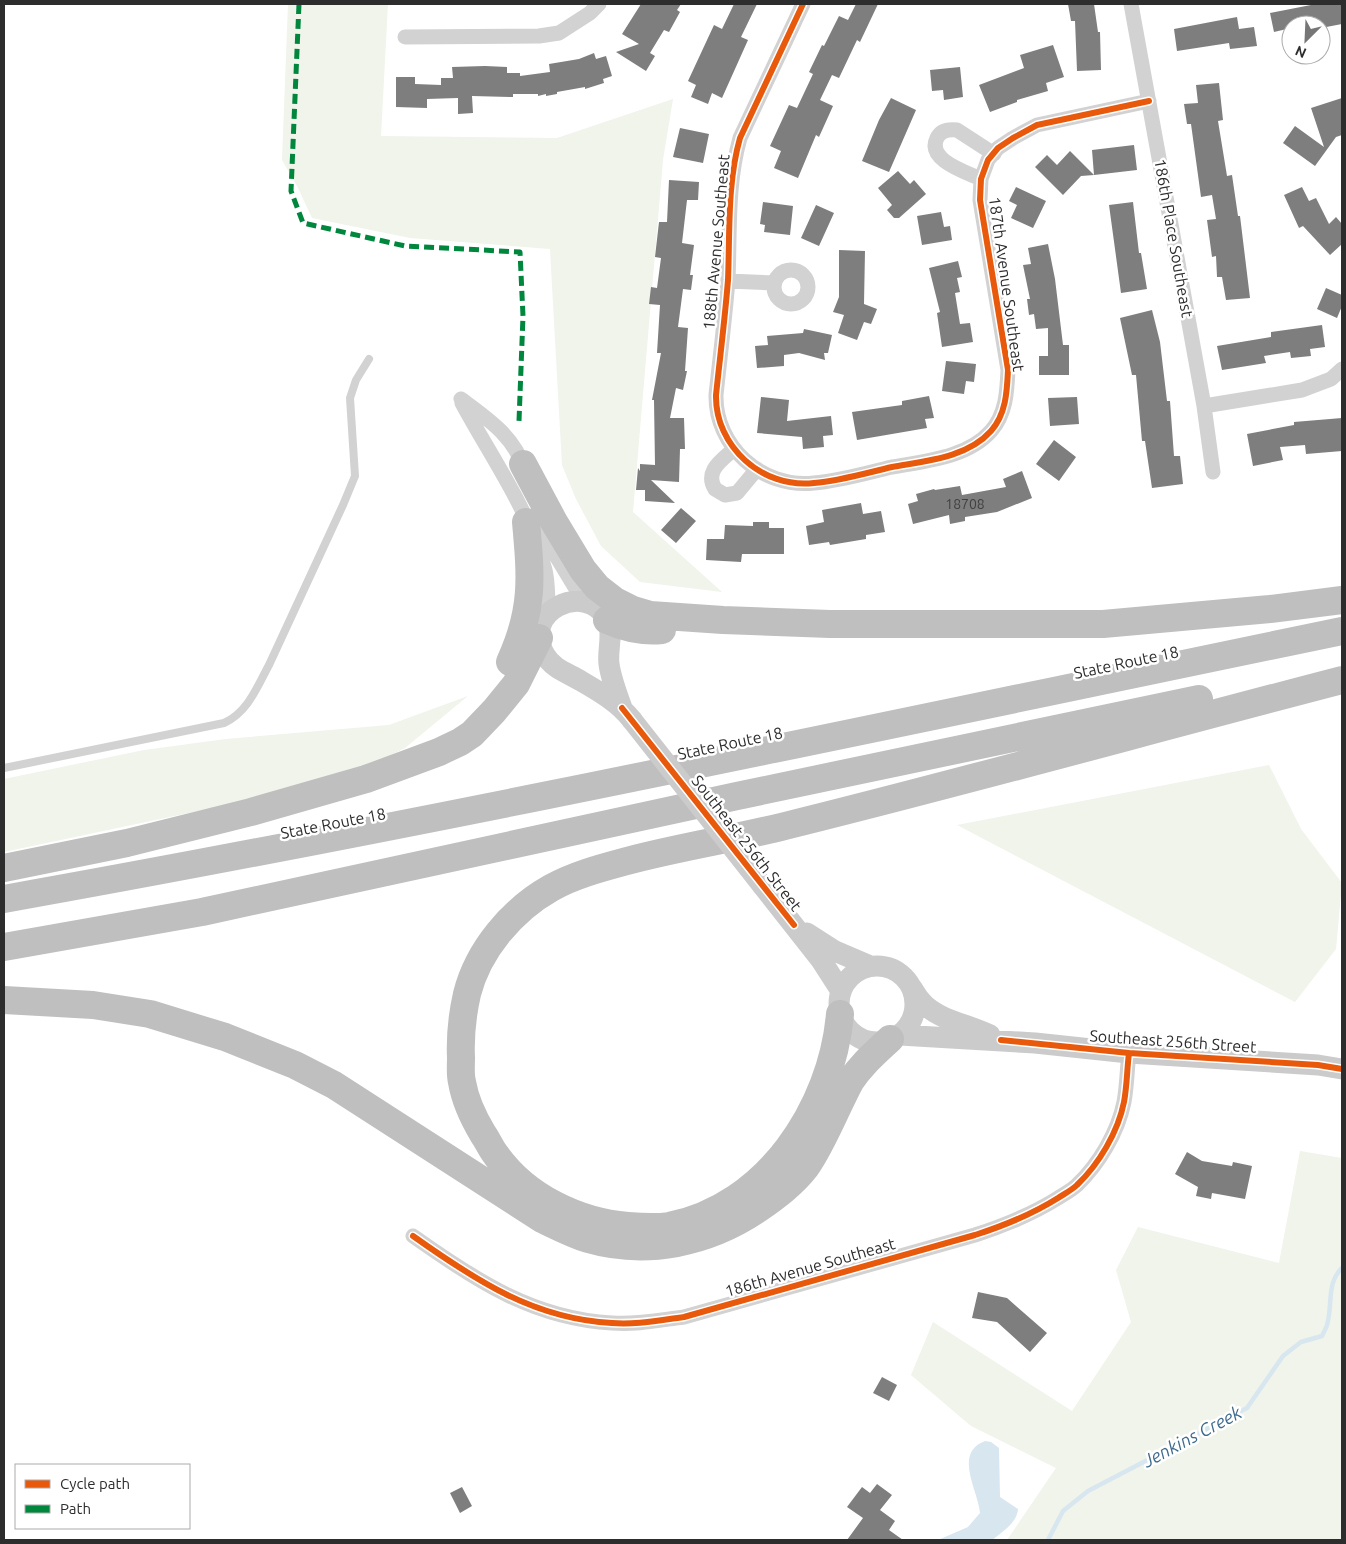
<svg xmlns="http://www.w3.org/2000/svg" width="1346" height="1544" font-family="Ubuntu,sans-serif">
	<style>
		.green { fill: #f0f4eb }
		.water { fill: #d8e6f0 }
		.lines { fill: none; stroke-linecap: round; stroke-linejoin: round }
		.stream { stroke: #d8e6f0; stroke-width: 4.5 }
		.building { fill: #7e7e7e }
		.service { stroke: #d2d2d2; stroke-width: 8 }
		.minor { stroke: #d2d2d2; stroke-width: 15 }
		.secondary { stroke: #cbcbcb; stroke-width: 21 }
		.motorway { stroke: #bfbfbf; stroke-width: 28 }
		.secondary-bridge { stroke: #cbcbcb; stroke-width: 21 }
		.quiet { stroke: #00873e; stroke-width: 5; stroke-dasharray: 10 5; stroke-linecap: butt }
		.cycleway-casing { stroke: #fff; stroke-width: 9 }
		.cycleway { stroke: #e8590c; stroke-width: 6 }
		.labels { text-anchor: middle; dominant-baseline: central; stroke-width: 5; stroke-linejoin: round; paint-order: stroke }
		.number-label { font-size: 14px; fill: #414141 }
		.street-label { font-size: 16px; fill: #2d2d2d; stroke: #fff }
		.water-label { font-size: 18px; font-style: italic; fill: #3e6a8d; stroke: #fff }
	</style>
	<rect width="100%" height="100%" fill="#fff"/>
	<!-- green -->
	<path class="green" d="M288 4H388L381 136 557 138 673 99 663 160 633 512 722 592 640 582 601 546 576 499 562 465 550 249 410 238 312 218 297 186 282 160Z
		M468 696 405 748 358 772 283 793 4 852V779L144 750 226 739 389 725Z
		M1269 765 1301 829 1342 883 1336 949 1295 1002 957 825Z
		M1300 1151 1342 1158V1540H1007L1056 1468 971 1426 911 1375 933 1322 1072 1411 1131 1322 1116 1270 1138 1227 1279 1263Z"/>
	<!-- water -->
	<path class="water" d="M985 1441 991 1442 999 1448 1000 1497 1018 1509C1017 1523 1002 1532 992 1540H938L968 1527 980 1513C978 1490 953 1453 985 1441Z"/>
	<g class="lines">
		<!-- stream -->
		<path class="stream" d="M1048 1540 1063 1511 1088 1491 1247 1408 1283 1356 1301 1342 1322 1336C1324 1332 1326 1328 1327 1325 1333 1305 1326 1283 1342 1268"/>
	</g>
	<!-- building -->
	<path class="building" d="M641 4H681L677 10 680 12 669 32 664 30 650 53 655 56 646 71 616 52 639 44 622 34Z
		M734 4H757L741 37 748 40 722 98 712 93 708 104 691 97 696 85 688 81 714 25 722 29Z
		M856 4H878L860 42 857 40 839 78 832 75 820 100 833 106 819 137 816 135 798 178 774 168 781 151 770 146 789 105 797 108 813 74 809 72 822 45 824 46 839 16 848 20Z
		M1068 4H1094L1098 32H1100L1101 70 1077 71 1075 21H1071Z
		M1316 4H1342V24L1321 28V25H1291V28L1274 32 1270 13Z
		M1237 17 1239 29 1254 27 1257 46 1230 49 1229 43 1177 51 1174 29Z
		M1053 45 1064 77 1046 83 1048 91 1017 100V102L990 112 979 85 1024 68 1020 55Z
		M594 53 596 59 606 56 612 76 603 79 604 83 585 89V87L557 92V94L546 96V94L538 96V94H513V97L472 96 473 113 458 114V98L427 99V108L396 107V77H415V84L441 85V78H453L452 67 485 66 507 67V73H520V76L550 72 549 64 579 59Z
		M960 67 963 97 944 100 943 90 932 91 930 70Z
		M1219 83 1223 120 1218 121 1227 176 1232 175 1238 216H1240L1250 298 1226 300 1222 277H1217L1216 256 1212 257 1207 220 1216 219 1212 195 1201 197 1191 124H1187L1184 104 1198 103 1196 85Z
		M891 98 916 110 889 172 862 161 879 120Z
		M1342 98V135L1336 137 1315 166 1283 143 1295 126 1324 147 1311 108Z
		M680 128 709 134 703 163 673 157Z
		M1134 145 1137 170 1094 175 1092 150Z
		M1070 151 1094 175 1081 176 1063 195 1035 167 1047 155 1057 165Z
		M898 171 910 184 914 180 926 194 899 218H894L887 210 892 205 878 188Z
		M669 180 699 182 698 200H687L682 243 694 245 690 275H693L691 290 683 289 678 327 688 328 685 371H687L683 390 676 388 670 418H684L685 449H680L679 482 651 480 675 503 645 501V490H636L638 468 640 471V464L655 465 654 400H652L661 353H657L660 305 649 304 651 287 657 288 661 258 655 257 659 222H667Z
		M1016 187 1046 201 1033 228 1011 218 1017 205 1009 201Z
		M1302 187 1309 201 1316 198 1329 224 1336 217 1342 224V244L1330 255 1303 226 1299 228 1284 195Z
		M763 202 793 206 790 235 764 232 765 225 760 224Z
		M1133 202 1139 253H1141L1147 289 1121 293 1109 205Z
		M816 205 834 213 819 246 801 238Z
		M941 212 944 227 950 226 952 240 922 245 917 216Z
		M1048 244 1055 279 1063 345H1069V375H1039V356H1048V328L1036 329 1034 314 1029 315 1027 299H1030L1023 265 1031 264 1028 248Z
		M839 250 865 251 864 304 877 309 871 324 864 322 857 340 838 333 844 315 833 312 839 297Z
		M958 261 962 277 957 278 960 292 955 293 960 324 970 323 973 342 942 347 937 313 940 312 929 268Z
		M1326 288 1342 295V306L1337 318 1317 309Z
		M1152 310 1160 342 1167 401H1170L1174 456H1180L1183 484 1152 488 1145 441H1142L1136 375H1132L1120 318Z
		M1322 325 1325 347 1310 349 1311 356 1291 358 1290 352 1264 356 1266 363 1222 370 1217 346 1271 337V332Z
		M804 329 832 335 828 353H824L825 360 799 353 784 355V366L757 368 755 346 768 345 767 336 803 333Z
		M946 361 976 364 974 382 966 381 964 394 942 391Z
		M929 396 934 418 925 419 927 428 857 440 852 412 902 405V401Z
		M761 397 789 400 787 421 831 416 833 435 823 436 824 447 803 449 802 437 757 433Z
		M1077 397 1079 424 1050 426 1048 398Z
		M1342 418V451L1306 454 1305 445 1280 447 1283 460 1253 466 1247 434 1294 425V422Z
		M1054 440 1076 457 1059 481 1036 464Z
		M1022 471 1032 498 997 512 965 517V521L950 524 949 515 913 524 908 504 918 501 916 494 934 489 935 490 960 486 962 495 1006 487 1003 479Z
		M861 503 863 514 881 511 885 532 866 535V539L830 545 829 542 809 545 806 526 824 522 822 510Z
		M681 508 696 521 676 543 661 530Z
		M753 522H769V528H784V554H742L741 562 706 560 707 539H724L725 525 753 526Z
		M1187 1152 1202 1161 1232 1166 1233 1162 1252 1166 1245 1199 1212 1193 1211 1199 1196 1196 1198 1187 1175 1174Z
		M978 1292 1007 1298 1047 1333 1030 1352 997 1322 972 1318Z
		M882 1377 897 1385 889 1401 873 1393Z
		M877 1484 892 1495 880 1510 895 1521 889 1530 903 1540H847L863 1518 847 1507 862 1487 870 1493Z
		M462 1487 472 1506 460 1513 450 1493Z"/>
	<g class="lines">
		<!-- service -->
		<path class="service" d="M4 768 224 723C248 712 257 687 269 665L343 505 355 476 350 398 356 380 369 359"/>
		<!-- minor -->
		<path class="minor" d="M803 4 740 138C727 184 730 232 728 280 725 318 720 357 716 395 715 446 762 489 814 483 840 481 866 473 892 467 925 461 967 458 991 431 1006 414 1007 392 1008 370L980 200 981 179 988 160 998 148 1013 138 1037 125 1149 101
			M1131 4 1204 406 1213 472
			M405 37 539 36 559 33 590 13 599 4
			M981 179C966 172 926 160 937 138 941 130 949 129 957 130L994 154
			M774 287a17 17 0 1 1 34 0a17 17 0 1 1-34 0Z
			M728 281 774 283
			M461 399C488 419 514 436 525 470
			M462 403C491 457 529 509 545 570 548 583 548 598 548 611
			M1204 406 1302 390 1331 379 1342 369
			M734 449C722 460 704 471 715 489L725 495 737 493 757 469
			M543 523 555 554 584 602
			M413 1236C475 1280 534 1319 612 1323 636 1325 660 1320 684 1317L975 1235C1006 1225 1031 1215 1058 1198 1064 1194 1072 1190 1077 1185 1099 1164 1118 1132 1124 1102 1127 1086 1127 1069 1129 1053"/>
		<!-- secondary -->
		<path class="secondary" d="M622 708C617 694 611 679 609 664 607 650 614 633 607 619 585 580 519 612 545 655 553 669 568 673 581 681 600 692 619 703 632 720
			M762 885 821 960 841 991
			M807 933 835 951 870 966
			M839 1004a38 38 0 1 1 76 0a38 38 0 1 1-76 0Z
			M912 988C915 992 917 997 921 1001 937 1020 968 1024 990 1035
			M900 1035 1035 1043 1129 1053 1318 1065 1342 1069"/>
		<!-- motorway -->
		<path class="motorway" d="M523 464 554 522 583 570 597 587 615 601 633 610 650 615 723 620 830 624H1103L1270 609 1342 600
			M607 620C625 628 642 632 662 630
			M510 662C534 610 531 577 526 522
			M4 868 127 843 251 812 366 779 439 752 460 742 472 734 494 711 516 684 539 638
			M4 899C452 819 897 723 1342 631
			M4 947 202 912 737 796 1199 699
			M4 1000 93 1005 150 1014 225 1037 295 1065 334 1085 542 1219C557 1226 572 1234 588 1239 646 1256 708 1243 758 1209 775 1197 793 1184 806 1167 823 1143 836 1108 850 1082 861 1065 875 1053 890 1039
			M840 1014C832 1108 767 1207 669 1226 655 1228 641 1227 628 1226 578 1222 526 1197 496 1155 491 1149 488 1141 483 1134 474 1119 465 1100 462 1082 460 1074 461 1066 461 1058 460 1036 462 1016 467 994 478 950 512 910 551 888 574 875 601 868 627 861 679 847 733 839 785 826 971 780 1157 728 1342 680"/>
		<!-- secondary-bridge -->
		<path class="secondary-bridge" d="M632 720 762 885"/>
		<!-- quiet -->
		<path class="quiet" d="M299 4 291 191 303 223 405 246 520 252 523 316 519 421"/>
		<!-- cycleway casing -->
		<g class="cycleway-casing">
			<path id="cycleway" d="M803 4 740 138C727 184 730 232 728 280 725 318 720 357 716 395 715 446 762 489 814 483 840 481 866 473 892 467 925 461 967 458 991 431 1006 414 1007 392 1008 370L980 200 981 179 988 160 998 148 1013 138 1037 125 1149 101
				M622 708 794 925
				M1001 1040 1129 1053 1318 1065 1342 1069
				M413 1236C475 1280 534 1319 612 1323 636 1325 660 1320 684 1317L975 1235C1006 1225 1031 1215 1058 1198 1064 1194 1072 1190 1077 1185 1099 1164 1118 1132 1124 1102 1127 1086 1127 1069 1129 1053"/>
		</g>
		<!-- cycleway -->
		<use href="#cycleway" class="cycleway"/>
	</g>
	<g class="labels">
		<!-- number labels -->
		<g class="number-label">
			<text x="965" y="504">18708</text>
		</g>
		<!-- street labels -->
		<g class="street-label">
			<text transform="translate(1174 238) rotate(80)">186th Place Southeast</text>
			<text transform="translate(716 242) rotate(-85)">188th Avenue Southeast</text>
			<text transform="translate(1007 284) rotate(82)">187th Avenue Southeast</text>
			<text transform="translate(1126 662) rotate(-12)">State Route 18</text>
			<text transform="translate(730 743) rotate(-12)">State Route 18</text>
			<text transform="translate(333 823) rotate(-11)">State Route 18</text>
			<text transform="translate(747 843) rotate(52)">Southeast 256th Street</text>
			<text transform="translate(1173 1041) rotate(4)">Southeast 256th Street</text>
			<text transform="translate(810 1267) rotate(-16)">186th Avenue Southeast</text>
		</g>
		<!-- water labels -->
		<g class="water-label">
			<text transform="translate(1192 1436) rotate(-28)">Jenkins Creek</text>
		</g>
	</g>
	<!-- border -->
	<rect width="1346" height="1544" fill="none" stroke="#2d2d2d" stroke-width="10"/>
	<!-- legend -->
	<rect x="15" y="1464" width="175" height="65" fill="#ffffff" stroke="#ababab"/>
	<rect x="25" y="1480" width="25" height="8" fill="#e8590c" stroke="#ababab"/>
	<text x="60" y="1489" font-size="15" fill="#2d2d2d">Cycle path</text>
	<rect x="25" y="1505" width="25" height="8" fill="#00873e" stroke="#ababab"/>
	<text x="60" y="1514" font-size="15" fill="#2d2d2d">Path</text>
	<!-- north arrow -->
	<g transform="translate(1306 40) rotate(204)"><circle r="24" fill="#ffffff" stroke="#ababab"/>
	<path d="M0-4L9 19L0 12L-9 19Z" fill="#767676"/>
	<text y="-8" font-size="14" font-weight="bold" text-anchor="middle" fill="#2d2d2d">N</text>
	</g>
</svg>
